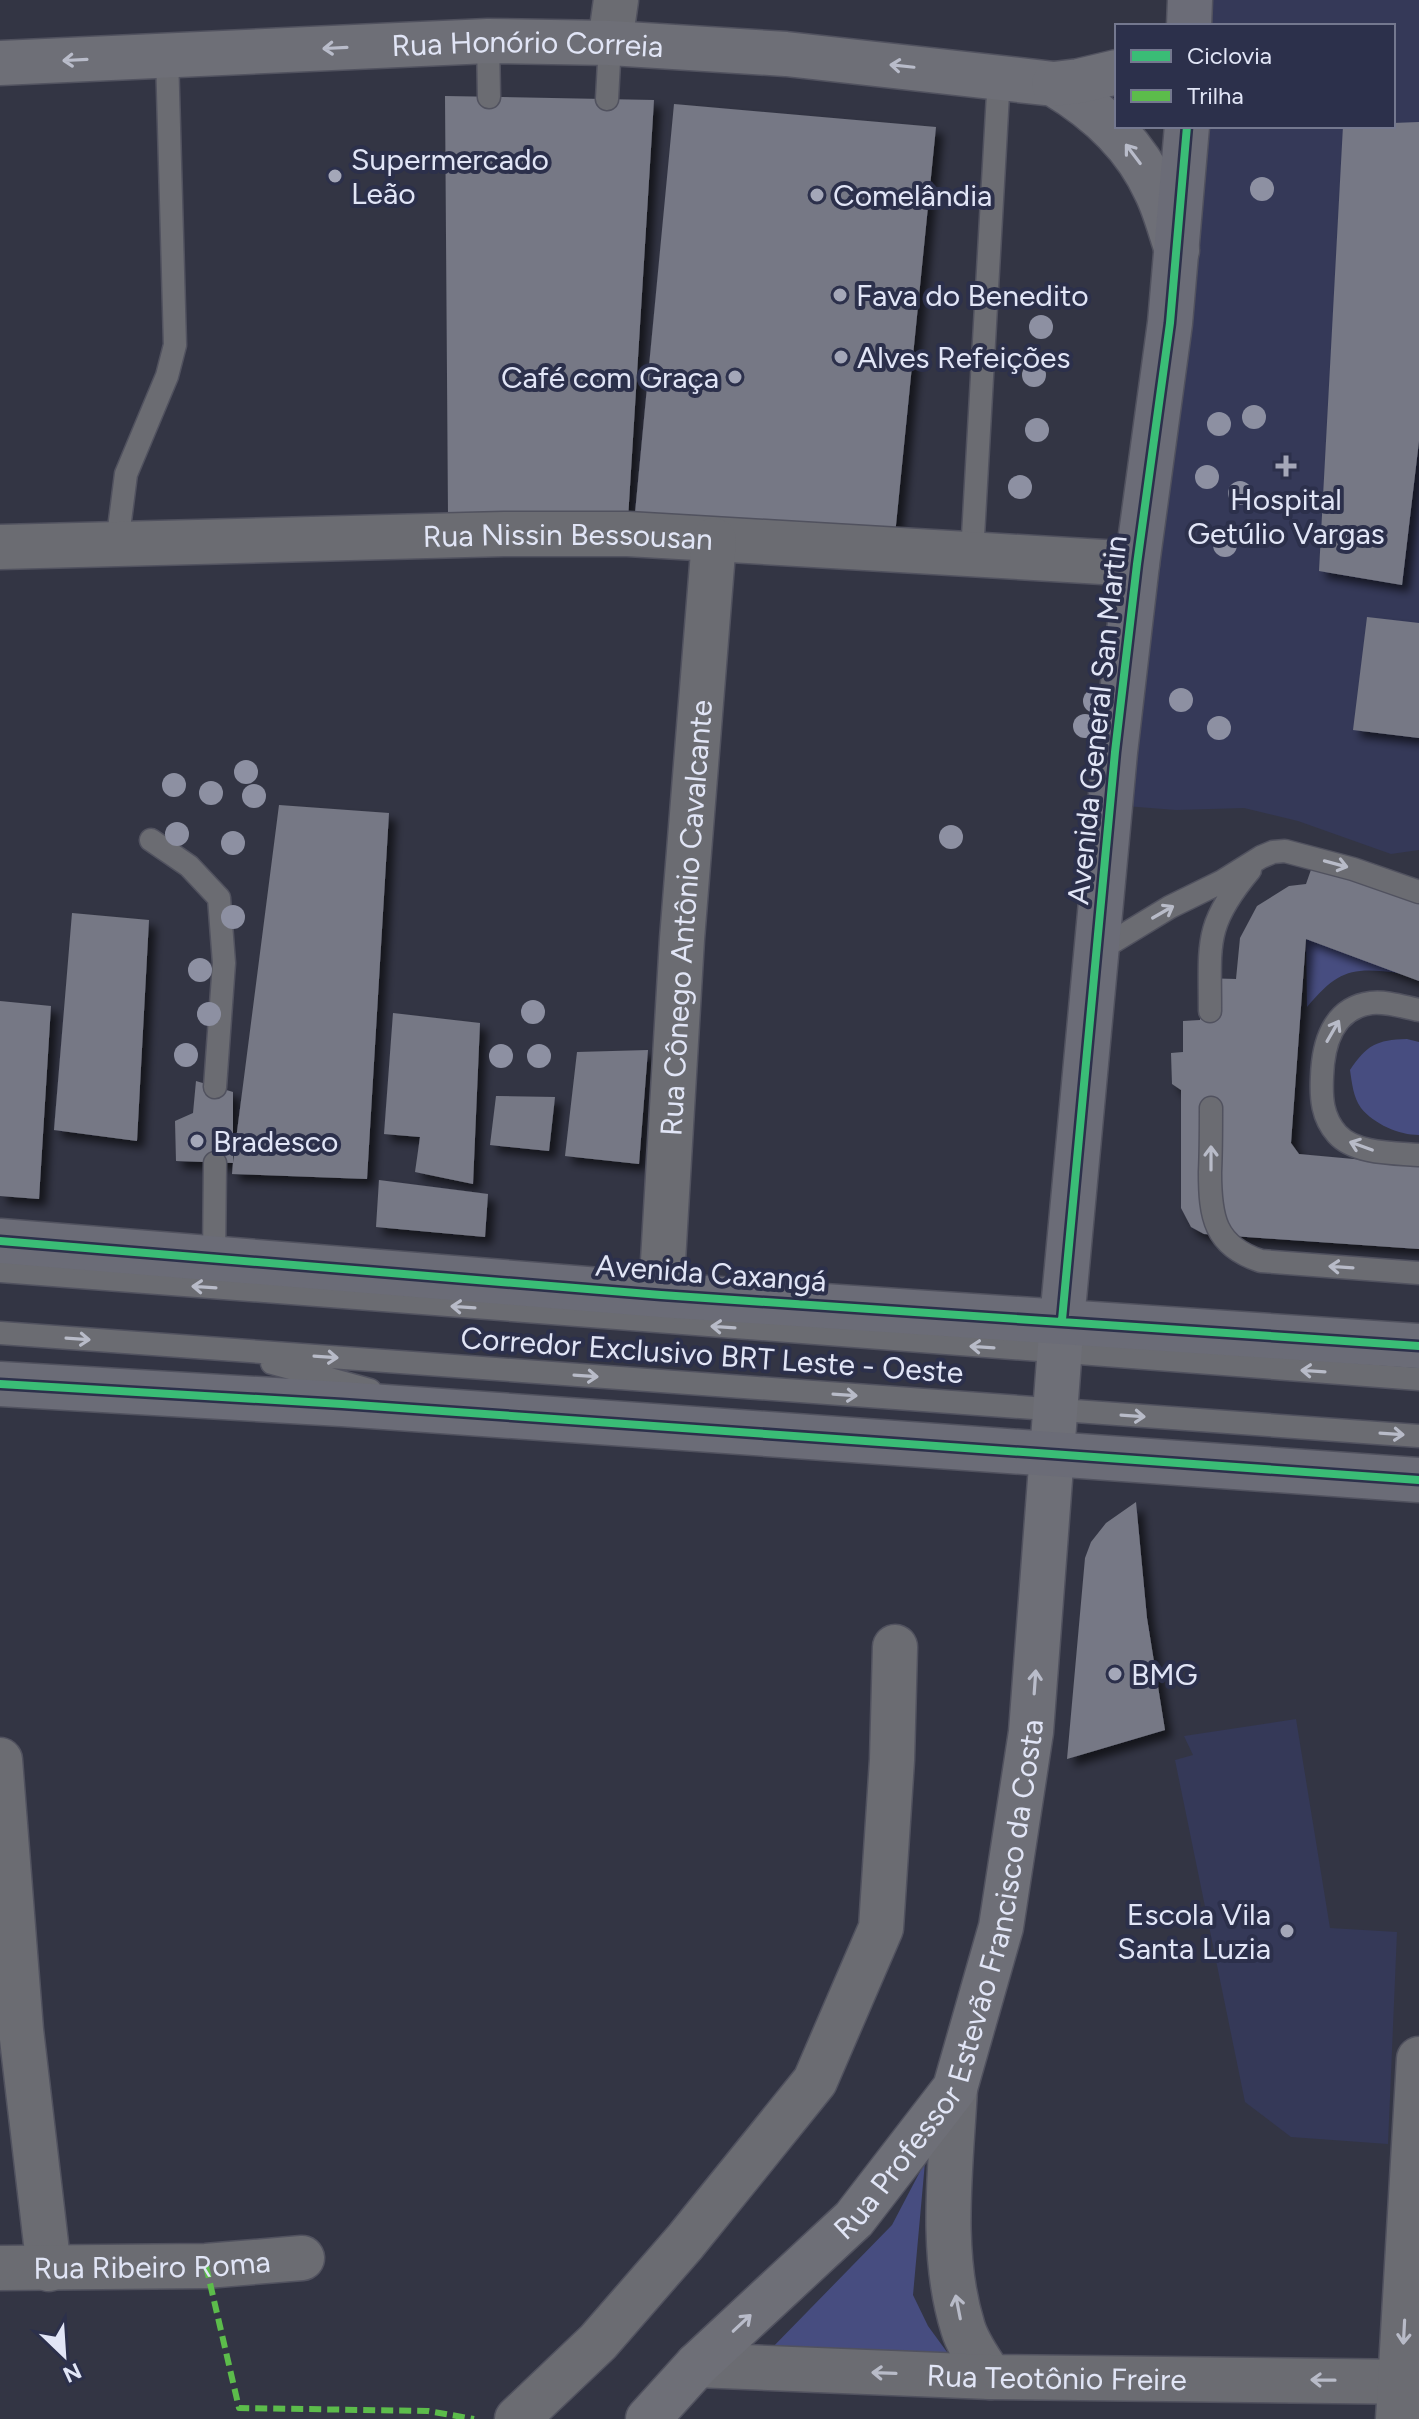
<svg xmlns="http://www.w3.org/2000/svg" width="1419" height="2419" font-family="Figtree,sans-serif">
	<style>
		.built { fill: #353958 }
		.green { fill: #474d80 }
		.building { fill: #767885; filter: url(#shadow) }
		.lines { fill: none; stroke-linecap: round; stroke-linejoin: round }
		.service-casing { stroke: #51525f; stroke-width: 25 }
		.minor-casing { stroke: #51525f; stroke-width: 47 }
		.secondary-casing { stroke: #51525f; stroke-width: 47 }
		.primary-casing { stroke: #51525f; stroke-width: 47 }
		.service { stroke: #6b6c72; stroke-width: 22 }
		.minor { stroke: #6b6c72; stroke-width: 44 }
		.secondary { stroke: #6e6f77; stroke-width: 44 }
		.primary { stroke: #6b6c77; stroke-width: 44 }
		.quiet { stroke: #5cbc4b; stroke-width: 6; stroke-dasharray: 12 6; stroke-linecap: butt }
		.cycleway-casing { stroke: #2c304b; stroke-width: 13 }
		.cycleway { stroke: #3abd76; stroke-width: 8 }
		.tree { fill: #8d90a2 }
		.oneway { stroke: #b9bcca }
		.oneway2 { stroke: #b8bbc8 }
		.poi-dot { fill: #a4a7b8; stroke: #2c304b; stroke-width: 3 }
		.labels { text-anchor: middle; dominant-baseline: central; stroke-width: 8; stroke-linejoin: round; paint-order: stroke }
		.street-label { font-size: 30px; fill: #e1e5f6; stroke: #2c304b }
		.poi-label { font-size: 30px; fill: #e1e5f6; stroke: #2c304b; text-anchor: start }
	</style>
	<defs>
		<filter id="shadow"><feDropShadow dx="7" dy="7" stdDeviation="4" flood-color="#0009"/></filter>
	</defs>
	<rect width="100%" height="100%" fill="#333544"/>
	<!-- built -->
	<path class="built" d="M1193 0H1419V850L1391 854 1298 821 1244 808 1176 810 1125 806 1183 126H1393V26H1191Z
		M1296 1719 1330 1928 1397 1932 1388 2144 1291 2137 1245 2102 1175 1760 1193 1755 1184 1736Z"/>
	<!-- green -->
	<path class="green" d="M1306 939 1400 973C1352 967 1339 969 1307 1007Z
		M1407 1039 1419 1042V1135C1399 1135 1374 1124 1361 1108 1353 1097 1352 1083 1350 1070 1367 1045 1376 1040 1407 1039Z
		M925 2162 913 2295 928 2326 955 2363 768 2352 892 2225Z"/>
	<!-- building -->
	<path class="building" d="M445 96 654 100 628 519 448 514Z
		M674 104 936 127 895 535 635 513Z
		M1419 122V441L1402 585 1319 571 1343 126H1393V123Z
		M1367 617 1419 623V738L1353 730Z
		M279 805 389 813 367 1179 232 1174 233 1163 176 1161 175 1121 193 1113 196 1081 233 1092V1163Z
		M1313 864 1419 898V981L1306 939 1291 1143 1299 1154 1419 1165V1249L1204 1234 1191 1227 1181 1208V1090L1172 1084 1171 1053 1183 1052V1021L1200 1020 1201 978 1236 979 1240 938 1257 906 1289 886 1306 884Z
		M72 913 149 920 137 1141 54 1130Z
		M0 1001 51 1006 39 1199 0 1196Z
		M393 1013 480 1023 473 1184 415 1172 420 1137 384 1134Z
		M648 1050 639 1164 565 1156 577 1052Z
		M496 1096 555 1097 549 1151 490 1145Z
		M379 1180 488 1194 485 1237 376 1227Z
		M1136 1502 1147 1618 1165 1730 1067 1759 1085 1558 1091 1542 1106 1523Z"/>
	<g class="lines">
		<!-- service casing -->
		<g class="service-casing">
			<path id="service" d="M488 41 489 97
				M607 99 610 43
				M117 544 126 474 167 376 175 345 167 55
				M972 554 999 76
				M151 840 189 866 219 898 224 963 215 1087
				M1096 952 1170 907 1221 882 1261 857 1273 852 1285 851 1353 869 1419 892
				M1419 1010C1404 1007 1386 1001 1371 1003 1332 1008 1323 1045 1322 1077 1321 1098 1322 1117 1337 1134 1355 1154 1394 1153 1419 1155
				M1210 1011C1210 943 1204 925 1250 870
				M1211 1108C1211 1129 1211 1151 1210 1172 1210 1216 1214 1246 1261 1261L1419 1273
				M214 1259 215 1163
				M0 1271 1419 1379
				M0 1333 1419 1436
				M272 1363 370 1390"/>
		</g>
		<!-- minor casing -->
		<g class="minor-casing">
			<g id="minor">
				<path d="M610 43 616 0"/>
				<path id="s1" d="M0 547 504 534H628L1137 564"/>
				<path id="s2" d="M661 1295 682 939 714 540"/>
				<path d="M0 1760 21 2030 49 2269"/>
				<path d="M955 2088C951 2166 939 2252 963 2328 968 2345 981 2362 990 2377"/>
				<path id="s3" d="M0 2268 206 2266 302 2258"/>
				<path id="s4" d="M697 2365 990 2377 1419 2382"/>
				<path d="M517 2419 598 2342 685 2242 815 2081 881 1928 892 1760 895 1647"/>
				<path d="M1398 2419 1419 2059"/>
			</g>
		</g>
		<!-- secondary casing -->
		<g class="secondary-casing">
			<g id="secondary">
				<path id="s5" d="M0 63 488 41 610 43 786 54 1054 84C1096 109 1135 144 1156 191 1165 209 1170 230 1177 250"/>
				<path d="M1054 84 1079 81 1117 72"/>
				<path id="s6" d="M648 2419 697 2365 854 2219 955 2088 1001 1927 1031 1732 1062 1320"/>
			</g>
		</g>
		<!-- primary casing -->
		<g class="primary-casing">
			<path id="primary" d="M1189 26 1190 0
				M0 1241 661 1295 1419 1346
				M1062 1320 1115 752 1137 564 1170 323 1187 126
				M0 1384 342 1404 1419 1480"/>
		</g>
		<!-- service -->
		<use href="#service" class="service"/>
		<!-- minor -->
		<use href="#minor" class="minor"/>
		<!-- secondary -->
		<use href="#secondary" class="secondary"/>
		<!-- primary -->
		<use href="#primary" class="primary"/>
		<!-- quiet -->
		<path class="quiet" d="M206 2266 239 2408 428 2411 474 2419"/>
		<!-- cycleway casing -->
		<g class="cycleway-casing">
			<path id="cycleway" d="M0 1241 661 1295 1419 1346
				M1062 1320 1115 752 1137 564 1170 323 1187 126
				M0 1384 342 1404 1419 1480"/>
		</g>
		<!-- cycleway -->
		<use href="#cycleway" class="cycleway"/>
	</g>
	<!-- trees -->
	<g class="tree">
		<circle cx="1262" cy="189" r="12"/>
		<circle cx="1041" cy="327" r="12"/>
		<circle cx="1034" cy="375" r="12"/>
		<circle cx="1254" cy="417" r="12"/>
		<circle cx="1219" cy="424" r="12"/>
		<circle cx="1037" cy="430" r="12"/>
		<circle cx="1207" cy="477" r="12"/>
		<circle cx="1020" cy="487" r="12"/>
		<circle cx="1240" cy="493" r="12"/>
		<circle cx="1225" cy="545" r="12"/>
		<circle cx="1181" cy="700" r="12"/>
		<circle cx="1095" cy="701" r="12"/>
		<circle cx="1085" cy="726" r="12"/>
		<circle cx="1219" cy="728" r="12"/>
		<circle cx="246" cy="772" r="12"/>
		<circle cx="174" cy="785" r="12"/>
		<circle cx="211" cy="793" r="12"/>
		<circle cx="254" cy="796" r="12"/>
		<circle cx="177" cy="834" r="12"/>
		<circle cx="951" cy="837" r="12"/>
		<circle cx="233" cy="843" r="12"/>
		<circle cx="233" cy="917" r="12"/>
		<circle cx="200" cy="970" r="12"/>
		<circle cx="533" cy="1012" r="12"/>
		<circle cx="209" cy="1014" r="12"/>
		<circle cx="186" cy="1055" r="12"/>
		<circle cx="501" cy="1056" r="12"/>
		<circle cx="539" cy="1056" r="12"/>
	</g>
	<!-- one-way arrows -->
	<defs><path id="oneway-shaft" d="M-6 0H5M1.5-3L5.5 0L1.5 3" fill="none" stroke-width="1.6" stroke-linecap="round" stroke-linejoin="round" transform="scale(2)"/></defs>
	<g class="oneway">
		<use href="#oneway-shaft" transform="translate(335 48) rotate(177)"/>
		<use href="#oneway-shaft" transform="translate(75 60) rotate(177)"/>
		<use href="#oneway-shaft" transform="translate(902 66) rotate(-174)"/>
		<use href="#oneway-shaft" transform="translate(1133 154) rotate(-127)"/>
		<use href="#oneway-shaft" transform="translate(1035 1682) rotate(-86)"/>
		<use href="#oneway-shaft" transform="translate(742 2323) rotate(-43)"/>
	</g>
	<g class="oneway2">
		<use href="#oneway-shaft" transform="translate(1336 864) rotate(15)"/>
		<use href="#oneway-shaft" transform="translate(1163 912) rotate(-30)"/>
		<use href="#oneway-shaft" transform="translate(1333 1031) rotate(-60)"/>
		<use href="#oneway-shaft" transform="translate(1361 1146) rotate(-160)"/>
		<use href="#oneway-shaft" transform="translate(1211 1158) rotate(-90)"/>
		<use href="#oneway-shaft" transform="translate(1341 1267) rotate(-176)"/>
		<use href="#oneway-shaft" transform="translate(204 1287) rotate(-176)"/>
		<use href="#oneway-shaft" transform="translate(463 1307) rotate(-176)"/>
		<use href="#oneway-shaft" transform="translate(723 1327) rotate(-176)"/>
		<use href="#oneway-shaft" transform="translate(78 1339) rotate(4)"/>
		<use href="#oneway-shaft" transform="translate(982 1347) rotate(-176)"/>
		<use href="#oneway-shaft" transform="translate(326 1357) rotate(4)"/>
		<use href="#oneway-shaft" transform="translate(1313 1371) rotate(-176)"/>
		<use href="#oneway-shaft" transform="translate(586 1376) rotate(4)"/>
		<use href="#oneway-shaft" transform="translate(845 1395) rotate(4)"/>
		<use href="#oneway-shaft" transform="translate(1133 1416) rotate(4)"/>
		<use href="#oneway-shaft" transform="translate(1392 1434) rotate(4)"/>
		<use href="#oneway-shaft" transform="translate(958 2307) rotate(-101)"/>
		<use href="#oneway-shaft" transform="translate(1404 2332) rotate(93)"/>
		<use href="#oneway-shaft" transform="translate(884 2373) rotate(-178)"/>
		<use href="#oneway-shaft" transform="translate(1323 2380) rotate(-179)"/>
	</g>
	<!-- markers -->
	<g class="poi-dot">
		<circle cx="335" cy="176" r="8"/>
		<circle cx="817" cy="195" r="8"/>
		<circle cx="840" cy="295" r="8"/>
		<circle cx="841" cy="357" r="8"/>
		<circle cx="735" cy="377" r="8"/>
		<path d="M1282 454h8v8h8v8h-8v8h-8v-8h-8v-8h8z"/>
		<circle cx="197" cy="1141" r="8"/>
		<circle cx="1115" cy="1674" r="8"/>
		<circle cx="1287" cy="1931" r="8"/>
	</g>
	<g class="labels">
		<!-- street labels -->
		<g class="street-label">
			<text stroke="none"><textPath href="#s5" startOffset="528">Rua Honório Correia</textPath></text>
			<text stroke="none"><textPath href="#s1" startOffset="568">Rua Nissin Bessousan</textPath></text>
			<text transform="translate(1097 720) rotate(-84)">Avenida General San Martin</text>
			<text stroke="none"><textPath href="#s2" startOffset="378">Rua Cônego Antônio Cavalcante</textPath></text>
			<text transform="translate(711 1273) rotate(4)">Avenida Caxangá</text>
			<text transform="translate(712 1355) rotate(4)">Corredor Exclusivo BRT Leste - Oeste</text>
			<text stroke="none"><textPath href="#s6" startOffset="548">Rua Professor Estevão Francisco da Costa</textPath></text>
			<text stroke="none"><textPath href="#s3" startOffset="152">Rua Ribeiro Roma</textPath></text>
			<text stroke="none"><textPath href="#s4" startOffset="360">Rua Teotônio Freire</textPath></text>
		</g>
		<!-- poi labels -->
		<g class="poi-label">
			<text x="351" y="159">Supermercado<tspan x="351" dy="34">Leão</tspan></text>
			<text x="833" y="195">Comelândia</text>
			<text x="856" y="295">Fava do Benedito</text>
			<text x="857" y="357">Alves Refeições</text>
			<text x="719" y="377" text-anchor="end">Café com Graça</text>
			<text x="1286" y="499" text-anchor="middle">Hospital<tspan x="1286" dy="34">Getúlio Vargas</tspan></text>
			<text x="213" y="1141">Bradesco</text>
			<text x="1131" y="1674">BMG</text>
			<text x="1271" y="1914" text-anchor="end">Escola Vila<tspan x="1271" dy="34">Santa Luzia</tspan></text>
		</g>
	</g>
	<!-- legend -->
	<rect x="1115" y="24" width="280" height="104" fill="#2c304b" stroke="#74788f" stroke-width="2"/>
	<rect x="1131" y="50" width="40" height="12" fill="#3abd76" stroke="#74788f" stroke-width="2"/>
	<text x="1187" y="64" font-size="24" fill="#e1e5f6">Ciclovia</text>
	<rect x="1131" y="90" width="40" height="12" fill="#5cbc4b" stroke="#74788f" stroke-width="2"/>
	<text x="1187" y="104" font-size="24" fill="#e1e5f6">Trilha</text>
	<!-- north arrow -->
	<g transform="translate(64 2355) rotate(155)" stroke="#2c304b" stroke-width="6" paint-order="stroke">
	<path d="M0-6L14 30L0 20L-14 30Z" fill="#e1e5f6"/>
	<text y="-12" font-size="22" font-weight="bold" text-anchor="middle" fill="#e1e5f6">N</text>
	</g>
</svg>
